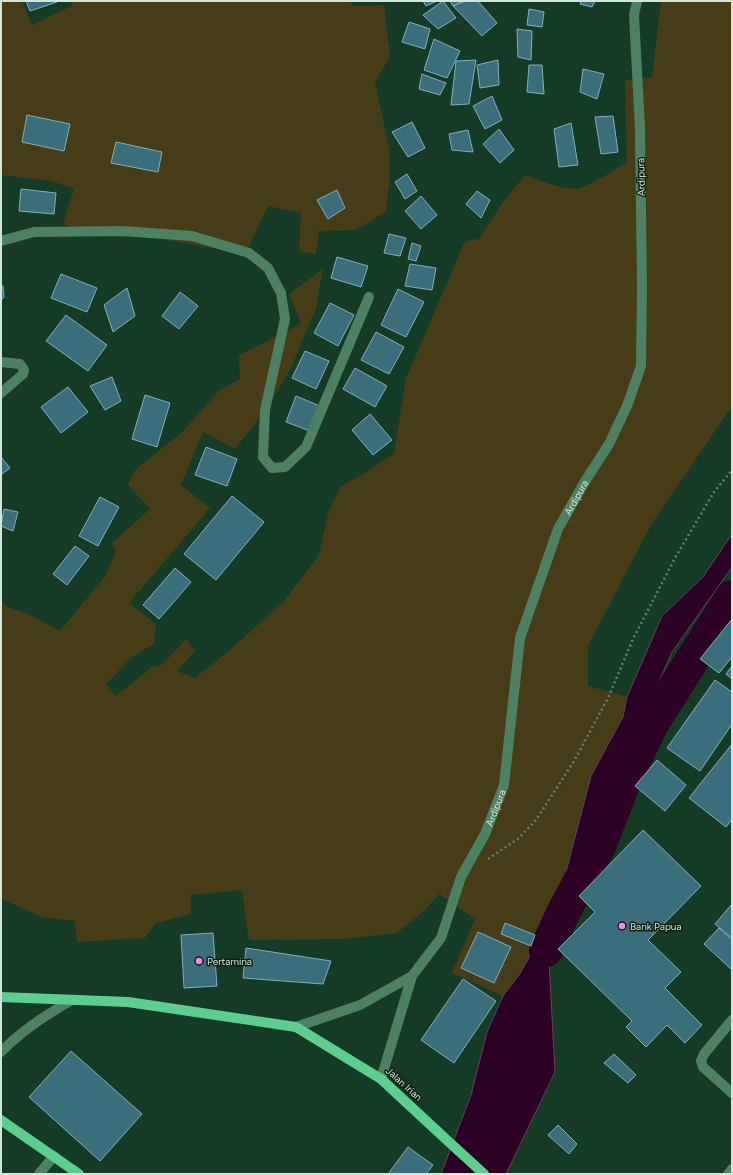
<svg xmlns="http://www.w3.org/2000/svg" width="733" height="1175" font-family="Figtree,sans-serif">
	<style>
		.green { fill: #463d18 }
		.water { fill: #2d0025; stroke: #5e455b }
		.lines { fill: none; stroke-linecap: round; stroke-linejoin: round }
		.river { stroke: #2d0025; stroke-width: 34 }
		.building { fill: #3c6d7a; stroke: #7fb1bf }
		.path { stroke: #638170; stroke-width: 2.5; stroke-dasharray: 2 3; stroke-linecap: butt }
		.minor { stroke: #4e8062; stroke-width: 10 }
		.major { stroke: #5ece90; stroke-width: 10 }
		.poi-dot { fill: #fd86e1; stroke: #0e1e14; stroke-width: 1.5 }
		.labels { text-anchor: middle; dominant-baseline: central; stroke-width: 3; stroke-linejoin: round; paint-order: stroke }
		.street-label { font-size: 10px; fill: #d2e6d9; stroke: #0e1e14 }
		.poi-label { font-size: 10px; fill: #d2e6d9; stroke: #0e1e14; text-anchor: start }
	</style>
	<rect width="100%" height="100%" fill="#153a26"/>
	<!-- green -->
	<path class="green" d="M1 1H22L32 25 72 6 71 1H351L352 6 384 5 390 57 375 82 389 148V183L386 211 370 222 355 230 319 231 316 254 299 251 301 213 268 206 245 254 140 235 84 230 63 224 74 188 51 181 1 175Z
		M661 1H732V406L651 525 588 646V686L627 697 623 717 591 776 565 876 548 925 519 975 503 996 452 973 475 919 439 894 425 910 397 933 344 939 249 940 242 890 191 895V914L156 923 145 938 77 942 75 921 42 917 1 899V601L8 607 28 614 60 631 106 575 116 551 112 543 150 509 128 485 134 471 181 433 220 390 240 379 239 355 264 343 301 323 289 294 323 269 316 308 291 368 266 410 235 449 203 432 181 485 210 508 129 603 156 624 154 644 132 657 106 684 116 696 152 667 162 665 186 639 195 651 177 671 195 678 230 650 283 602 319 555 328 514 340 487 363 474 394 453 406 379 465 241 479 239 502 203 525 175C540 181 561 189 577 189 587 188 617 168 627 162L625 80 652 77Z"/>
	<!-- water -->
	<path class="water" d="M732 534V567L672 652 590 839 549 960 555 1072 506 1174H441L471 1095 487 1032 503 996 519 975 548 925 565 876 591 776 623 717 627 697 662 616 703 577Z"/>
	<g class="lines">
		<!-- river -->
		<path class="river" d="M546 950 563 913 599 846 623 784 651 725 732 597"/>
	</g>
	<!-- building -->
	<path class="building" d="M26 1H57V2L30 11Z
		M423 1H437L426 6Z
		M443 1 456 18 438 29 423 15Z
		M450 1H463L453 6Z
		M465 1H478L497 23 482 36 453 6Z
		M581 1H595L592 7 580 4Z
		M529 9 544 12 542 27 527 25Z
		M409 22 430 29 425 49 402 42Z
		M517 29 532 31 531 60 518 57Z
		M434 39 460 51 447 78 424 70Z
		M476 60 469 104 451 105 456 61Z
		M498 60 499 85 480 88 477 65Z
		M529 65H542L544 94 527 92Z
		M583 69 604 74 597 99 580 92Z
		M422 74 446 83 440 95 419 89Z
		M492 96 502 120 485 129 473 106Z
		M27 115 70 124 64 151 22 142Z
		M613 116 618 152 601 154 595 117Z
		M412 122 425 148 408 157 392 132Z
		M571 123 578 165 559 167 554 129Z
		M499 129 514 150 500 163 483 144Z
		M468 130 473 152 452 150 449 134Z
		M116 142 162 152 158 172 111 163Z
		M407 174 417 191 405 199 395 182Z
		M21 189 56 193 54 214 19 211Z
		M337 190 345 208 328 219 317 200Z
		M477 191 490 200 481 218 466 204Z
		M421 196 437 215 421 229 405 211Z
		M389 234 406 238 400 256 384 253Z
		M412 243 421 246 416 261 408 259Z
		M337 257 368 266 361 287 331 278Z
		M410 264 436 268 432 290 405 286Z
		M61 274 97 288 87 312 51 298Z
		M1 285 3 286 4 297 1 300Z
		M127 288 135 316 113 332 104 305Z
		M398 289 424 302 406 337 381 325Z
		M180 292 198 306 179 329 162 316Z
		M330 303 354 315 338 346 314 333Z
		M66 315 107 345 88 371 46 341Z
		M376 332 404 347 389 374 361 360Z
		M305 351 329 361 316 389 292 378Z
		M355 368 387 386 375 407 343 389Z
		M112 377 121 401 105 410 90 386Z
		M68 387 88 412 61 433 41 407Z
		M145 395 170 403 157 447 132 439Z
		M296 396 320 406 310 431 286 422Z
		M370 414 392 440 373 455 352 430Z
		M206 447 237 459 227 486 195 475Z
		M1 457 10 468 1 475Z
		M232 496 264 522 216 580 184 554Z
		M100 497 119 507 98 546 79 536Z
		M4 509 18 512 13 531 1 526Z
		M75 546 89 556 67 585 53 574Z
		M175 568 191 582 159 619 143 605Z
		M732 619V657L719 673 700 659Z
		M732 666V679L726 674Z
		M715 680 732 692V724L700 771 667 748Z
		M732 744V819L726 827 689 798Z
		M657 760 686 785 665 811 635 786Z
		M643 830 701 886 648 940 681 972 665 988 702 1025 685 1043 667 1025 646 1047 626 1027 632 1021 558 949 595 912 579 896Z
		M732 904V938L715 924Z
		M505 923 535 935 531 946 501 934Z
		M719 928 732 940V970L704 944Z
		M478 932 511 947 494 983 461 968Z
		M213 933 217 986 184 988 181 935Z
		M246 948 331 961 323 984 243 978Z
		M463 979 496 1001 454 1063 421 1040Z
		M71 1051 142 1114 100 1161 29 1097Z
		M614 1054 636 1075 628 1083 604 1063Z
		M558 1125 577 1144 569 1154 548 1135Z
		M408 1147 433 1165 426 1174H388Z"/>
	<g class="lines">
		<!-- path -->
		<path class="path" d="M488 859 519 838 536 820 574 761 608 698 633 639 675 558 714 492 732 470"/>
		<!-- minor -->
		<g class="minor">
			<path d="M1 241 34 232 122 231 192 236 249 253 268 268 281 293 285 319 265 410 263 457 272 468 285 467 306 447 369 297"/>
			<path d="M1 362 20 364 24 370 23 374 1 393"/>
			<path d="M732 1020 704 1054 701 1061 703 1067 732 1093"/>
			<path d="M296 1027 360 1005 412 976"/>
			<path d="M1 1052C21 1031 47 1014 72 1000"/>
			<path id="s1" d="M381 1079 412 976 441 938 461 877 485 834 504 785 520 638 558 529 584 483 609 444 627 406 641 366 642 287 640 128 634 15 637 1"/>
			<path d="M39 1174 54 1156"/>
			<path d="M728 1174 732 1169"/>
		</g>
		<!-- major -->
		<path class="major" d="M1 997 128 1002 296 1027 381 1079 449 1142 484 1174
			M1 1120 79 1174"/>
	</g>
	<!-- markers -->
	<g class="poi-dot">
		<circle cx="622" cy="926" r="4"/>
		<circle cx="199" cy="961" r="4"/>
	</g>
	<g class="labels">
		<!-- street labels -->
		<g class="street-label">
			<text transform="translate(641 177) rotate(-91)">Ardipura</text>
			<text stroke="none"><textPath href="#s1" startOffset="621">Ardipura</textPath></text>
			<text stroke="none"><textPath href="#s1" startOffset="297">Ardipura</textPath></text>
			<text transform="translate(404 1084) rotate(42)">Jalan Irian</text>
		</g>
		<!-- poi labels -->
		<g class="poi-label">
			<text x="630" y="926">Bank Papua</text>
			<text x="207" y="961">Pertamina</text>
		</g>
	</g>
	<!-- border -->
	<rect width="733" height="1175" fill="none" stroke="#d2e6d9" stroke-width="4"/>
</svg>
